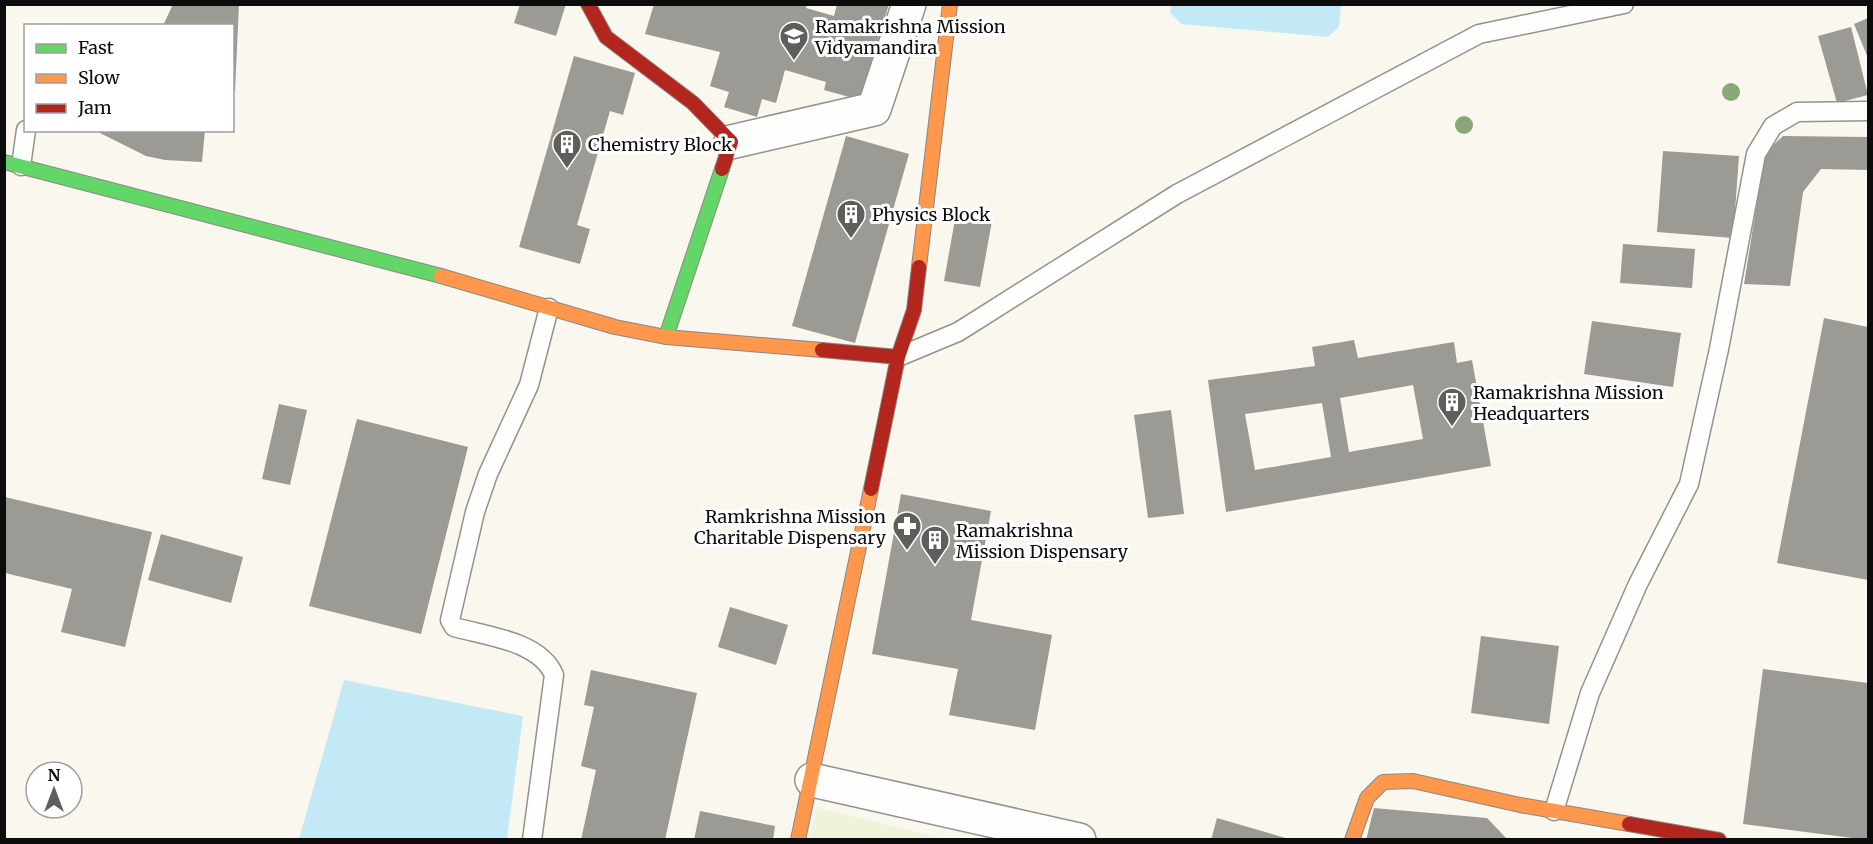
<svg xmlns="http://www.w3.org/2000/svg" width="1873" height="844" font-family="Merriweather,serif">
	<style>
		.pitch { fill: #eef4d8 }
		.water { fill: #c3e8f6 }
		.building { fill: #9c9a95; fill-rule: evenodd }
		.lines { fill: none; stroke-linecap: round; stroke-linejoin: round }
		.lane-casing { stroke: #93928e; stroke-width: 21 }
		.street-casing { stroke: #93928e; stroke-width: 36 }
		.fast-casing { stroke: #8a8885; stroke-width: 16 }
		.slow-casing { stroke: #8a8885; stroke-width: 16 }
		.jam-casing { stroke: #8a8885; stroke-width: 16 }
		.lane { stroke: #fefefd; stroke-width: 18 }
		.street { stroke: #fefefd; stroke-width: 33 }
		.fast { stroke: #63d668; stroke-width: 14 }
		.slow { stroke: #ff974d; stroke-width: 14 }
		.jam { stroke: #b3261e; stroke-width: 14 }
		.tree { fill: #8aa779 }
		.labels { text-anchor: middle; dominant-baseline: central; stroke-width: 6; stroke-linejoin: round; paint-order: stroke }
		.poi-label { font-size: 18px; fill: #0c0c0c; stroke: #fff; text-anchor: start }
	</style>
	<rect width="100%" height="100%" fill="#faf7ef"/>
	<!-- pitch -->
	<path class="pitch" d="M816 808 947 839 809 840Z"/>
	<!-- water -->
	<path class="water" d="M1171 5V4L1341 5 1339 27 1328 37 1182 24 1170 13Z
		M344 680 523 716 507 839H299Z"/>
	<!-- building -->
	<path class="building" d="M173 4H239L235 91H232V26H163Z
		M520 4H566L556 36 514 23Z
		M654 4H807L806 8 834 16 837 4H889L860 100 824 90 826 82 785 70 776 103 762 99 757 117 724 107 729 92 710 86 720 52 645 34Z
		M1868 18V58L1854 24Z
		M1851 27 1868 95 1837 103 1818 36Z
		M574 56 635 73 623 115 610 111 577 225 590 229 580 264 519 247Z
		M94 130H205L202 162 165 160 146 156Z
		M846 136 909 154 855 343 792 326Z
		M1783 136 1868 137V170L1821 169 1803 192 1790 286 1744 284 1765 153Z
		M1663 151 1739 156 1733 238 1657 232Z
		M956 214 992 221 980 287 944 281Z
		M1623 244 1695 249 1692 288 1620 283Z
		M1824 318 1868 327V580L1777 563Z
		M1592 321 1681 333 1673 387 1584 374Z
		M1354 340 1358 358 1454 342 1457 363 1472 360 1491 466 1226 512 1208 380 1315 366 1312 347ZM1413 385 1423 439 1349 452 1340 398ZM1322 403 1331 457 1255 470 1245 414Z
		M279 404 307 410 290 485 262 479Z
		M1171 410 1184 514 1148 518 1134 415Z
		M357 419 468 447 421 634 309 606Z
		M901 494 991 511 971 620 1052 635 1035 730 949 715 958 669 872 654Z
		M5 497 152 532 125 647 61 632 72 589 5 573Z
		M161 534 243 557 231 603 148 580Z
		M730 607 788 625 776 665 718 647Z
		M1481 636 1559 646 1549 724 1471 713Z
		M1763 669 1868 683V840L1743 824Z
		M591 670 697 693 665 840H581L596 770 581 766 594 707 584 705Z
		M1374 808 1487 818 1508 840H1366Z
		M700 811 775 826 773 840H694Z
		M1217 818 1289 839V840H1211Z"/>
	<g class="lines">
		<!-- lane casing -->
		<g class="lane-casing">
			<path id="lane" d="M21 166 26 130
				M898 357 958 332 1177 194 1479 34 1624 4
				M1554 811 1590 693 1638 584 1689 484 1719 349 1756 154 1773 126 1797 112 1868 111
				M532 840 554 675C540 641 486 636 454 627L450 620 475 512 488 474 529 385 549 308"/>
		</g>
		<!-- street casing -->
		<g class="street-casing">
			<path id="street" d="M731 142 874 109 909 4
				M812 780 1079 840"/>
		</g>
		<!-- fast casing -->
		<g class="fast-casing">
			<path id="fast" d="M4 162 441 276
				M666 337 722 169"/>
		</g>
		<!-- slow casing -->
		<g class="slow-casing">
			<path id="slow" d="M919 267 950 4
				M441 276 615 327 666 337 822 350
				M798 840 871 489
				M1352 840 1367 798 1383 782 1413 781 1520 805 1629 824"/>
		</g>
		<!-- jam casing -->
		<g class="jam-casing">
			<path id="jam" d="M588 4 606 37 693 103 731 142 722 169
				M822 350 898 357
				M871 489 898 357 914 310 919 267
				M1629 824 1719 840"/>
		</g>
		<!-- lane -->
		<use href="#lane" class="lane"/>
		<!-- street -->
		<use href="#street" class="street"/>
		<!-- fast -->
		<use href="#fast" class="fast"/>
		<!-- slow -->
		<use href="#slow" class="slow"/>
		<!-- jam -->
		<use href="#jam" class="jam"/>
	</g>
	<!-- trees -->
	<g class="tree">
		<circle cx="1731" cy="92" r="9"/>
		<circle cx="1464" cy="125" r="9"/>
	</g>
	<!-- icons -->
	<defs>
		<g id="university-pin" transform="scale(1.5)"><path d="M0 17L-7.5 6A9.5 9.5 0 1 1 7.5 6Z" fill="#5f5e5b" stroke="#fff"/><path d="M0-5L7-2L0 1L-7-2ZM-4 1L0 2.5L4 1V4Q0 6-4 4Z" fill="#fff"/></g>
		<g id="building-pin" transform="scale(1.5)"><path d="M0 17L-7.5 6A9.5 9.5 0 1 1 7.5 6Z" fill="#5f5e5b" stroke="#fff"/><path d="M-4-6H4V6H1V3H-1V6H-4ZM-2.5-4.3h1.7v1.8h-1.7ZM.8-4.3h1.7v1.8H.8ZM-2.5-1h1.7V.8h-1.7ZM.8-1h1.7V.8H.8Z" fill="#fff"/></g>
		<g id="pharmacy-pin" transform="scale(1.5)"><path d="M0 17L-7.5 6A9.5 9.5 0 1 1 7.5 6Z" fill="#5f5e5b" stroke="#fff"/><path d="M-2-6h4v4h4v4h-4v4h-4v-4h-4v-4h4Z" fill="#fff"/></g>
	</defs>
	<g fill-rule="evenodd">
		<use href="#university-pin" x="794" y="36"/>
		<use href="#building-pin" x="567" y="144"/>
		<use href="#building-pin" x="851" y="214"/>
		<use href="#building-pin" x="1452" y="402"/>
		<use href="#pharmacy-pin" x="907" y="526"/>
		<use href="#building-pin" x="935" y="540"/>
	</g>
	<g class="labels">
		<!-- poi labels -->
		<g class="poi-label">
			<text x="815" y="26">Ramakrishna Mission<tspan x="815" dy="21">Vidyamandira</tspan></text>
			<text x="588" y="144">Chemistry Block</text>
			<text x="872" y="214">Physics Block</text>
			<text x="1473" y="392">Ramakrishna Mission<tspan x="1473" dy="21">Headquarters</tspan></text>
			<text x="886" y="516" text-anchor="end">Ramkrishna Mission<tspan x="886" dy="21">Charitable Dispensary</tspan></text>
			<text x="956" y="530">Ramakrishna<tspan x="956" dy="21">Mission Dispensary</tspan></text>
		</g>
	</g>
	<!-- border -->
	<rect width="1873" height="844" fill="none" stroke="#0c0c0c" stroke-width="12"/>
	<!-- legend -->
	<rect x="24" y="24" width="210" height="108" fill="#ffffff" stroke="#9e9e9e" stroke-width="1.5"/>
	<rect x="36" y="44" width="30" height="9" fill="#63d668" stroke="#9e9e9e" stroke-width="1.5"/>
	<text x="78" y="54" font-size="18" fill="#0c0c0c">Fast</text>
	<rect x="36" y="74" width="30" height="9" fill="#ff974d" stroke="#9e9e9e" stroke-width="1.5"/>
	<text x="78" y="84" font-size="18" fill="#0c0c0c">Slow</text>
	<rect x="36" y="104" width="30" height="9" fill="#b3261e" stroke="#9e9e9e" stroke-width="1.5"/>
	<text x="78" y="114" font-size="18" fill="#0c0c0c">Jam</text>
	<!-- north arrow -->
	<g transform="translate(54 790)"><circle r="28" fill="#ffffff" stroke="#9e9e9e" stroke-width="1.5"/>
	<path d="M0-4.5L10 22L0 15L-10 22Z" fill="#5f5e5b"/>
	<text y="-9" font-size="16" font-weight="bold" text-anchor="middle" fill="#0c0c0c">N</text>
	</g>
</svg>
